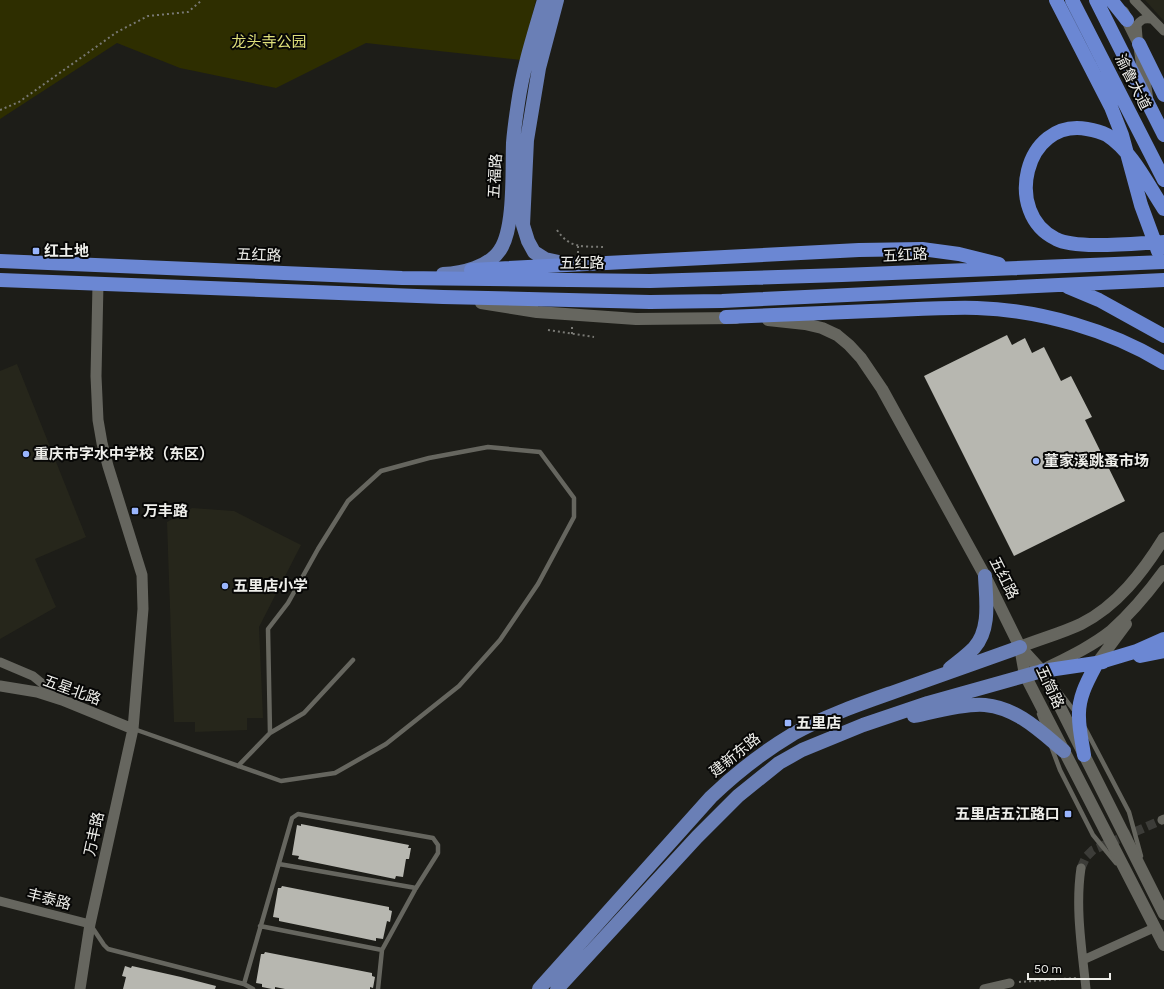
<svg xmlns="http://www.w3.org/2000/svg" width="1164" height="989" font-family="Figtree,'Noto Sans SC',sans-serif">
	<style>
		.built { fill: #26261b }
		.green { fill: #2e2e00 }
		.building { fill: #b7b7b0 }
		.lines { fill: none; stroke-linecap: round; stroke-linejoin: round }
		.minor-tunnel { stroke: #3c3c38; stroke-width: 9; stroke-dasharray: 9 4.5; stroke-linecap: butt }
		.path { stroke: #797974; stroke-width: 2; stroke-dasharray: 2 3; stroke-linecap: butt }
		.service { stroke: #66665f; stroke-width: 4.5 }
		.minor { stroke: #66665f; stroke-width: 9 }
		.tertiary { stroke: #66665f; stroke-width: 11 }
		.secondary { stroke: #66665f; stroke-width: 12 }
		.primary { stroke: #6a7fb6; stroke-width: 14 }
		.trunk { stroke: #6b87d3; stroke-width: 14 }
		.poi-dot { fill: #99b5fd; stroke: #070706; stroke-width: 1.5 }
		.labels { text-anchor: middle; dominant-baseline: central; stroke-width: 4; stroke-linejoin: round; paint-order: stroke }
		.park-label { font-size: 15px; fill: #dfdf7a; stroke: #070706 }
		.street-label { font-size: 15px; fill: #eeeeea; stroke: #070706 }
		.poi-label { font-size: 15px; font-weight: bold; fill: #eeeeea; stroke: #070706; text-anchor: start }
	</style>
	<rect width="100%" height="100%" fill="#1d1d18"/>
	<!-- built -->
	<path class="built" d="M1145 0H1164V21Z
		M17 364 86 537 35 559 56 607 0 639V371Z
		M192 508 234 511 301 545 259 627 263 718H247V730L195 732V722H174L167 522Z"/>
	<!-- green -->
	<path class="green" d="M0 0H536L521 60 366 43 276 88 180 68 117 43 0 119Z"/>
	<!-- building -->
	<path class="building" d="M1007 335 1012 345 1025 338 1032 353 1044 347 1061 381 1071 376 1092 417 1085 420 1125 501 1014 556 924 376Z
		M301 824 409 845 408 848H411L409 859H406L403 877 396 876 395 879 298 859 299 856 292 855 297 825 301 826Z
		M282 886 389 907V910L392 911 390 922 387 921 383 939 376 938V941L279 921V918L273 917 278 888H281Z
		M265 952 372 973V976L375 977 373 988 370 987V989H285L275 987V989H272L262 987V984L256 983 261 954H264Z
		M125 966 131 968 132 966 181 977 216 986 215 989H123L126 977 122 976Z"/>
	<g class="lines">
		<!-- minor-tunnel -->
		<path class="minor-tunnel" d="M1081 868 1086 857 1093 850 1162 820"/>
		<!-- path -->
		<path class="path" d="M0 110 19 102 117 32 148 16 188 12 202 0
			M557 230C570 249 582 246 603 247
			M578 253V246
			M548 330 594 337
			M572 334V325
			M1019 982 1076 978"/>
		<!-- service -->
		<path class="service" d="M1056 687 1076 713
			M1039 714 1045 730
			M1085 728 1129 812 1141 856
			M134 729 281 781 335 773 386 744 459 686 500 640 538 584 574 517V498L540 452 488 447 429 458 381 471 348 501 318 549 288 603 268 629 270 733
			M1051 746 1060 770 1093 835 1116 863
			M238 766 270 733 304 713 353 660
			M279 864 416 888
			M260 926 382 950
			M92 927 104 945 108 949 244 984 253 989
			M244 984 292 818 298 814 433 838 438 845V853L416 888 382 950 378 989"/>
		<!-- minor -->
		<path class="minor" d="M1134 0 1164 31
			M1138 37 1137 25C1141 19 1145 18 1151 19
			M0 662 33 676 60 698
			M1162 820 1164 819
			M1081 868C1075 908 1082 949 1086 989
			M0 901 90 924
			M1083 960 1156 927
			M984 989 1010 983"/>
		<!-- tertiary -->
		<path class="tertiary" d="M0 686 37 692 62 700 133 729
			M80 989 90 924 133 729 143 609 142 575 108 466 102 443 98 420 96 376 98 284"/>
		<!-- secondary -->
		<path class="secondary" d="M1123 12 1139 44 1147 97
			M481 303 537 312 636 319 736 318
			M768 320 805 324 822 328 837 335 849 345 861 358 882 389 985 576 1020 647 1042 671 1164 914
			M1020 647 1025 675 1164 945
			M1020 647C1040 639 1062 633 1081 624 1117 606 1143 572 1164 538
			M1097 663 1126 624
			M1047 668C1069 657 1092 646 1111 631 1131 613 1148 593 1164 571"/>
		<!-- primary -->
		<path class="primary" d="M557 0 539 68 527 140 523 225 528 241 534 252 545 259 563 263
			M443 274C462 273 489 267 500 250 515 228 512 170 513 143 514 130 516 116 518 103 523 68 534 34 544 0
			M950 668C958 662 967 655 974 648 991 629 986 600 985 576
			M914 716C933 712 966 703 985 705 1017 708 1040 731 1064 751
			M539 989 711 797C736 773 763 752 793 734 825 716 860 704 894 692 936 677 978 662 1020 647
			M557 989 697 837 738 796 779 763 802 750 863 725 928 703 1042 671"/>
		<!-- trunk -->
		<path class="trunk" d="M1056 0 1111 107 1122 135 1141 205 1158 251
			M1072 0 1164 180
			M1096 0 1164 135
			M1111 0 1127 20
			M1139 44 1164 95
			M1164 209C1148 185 1132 151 1107 135 1101 132 1093 130 1087 129 1024 118 1003 214 1056 239 1077 250 1138 243 1164 242
			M0 261 402 278 650 281 842 275 1164 262
			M471 270 859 250 922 249 959 254 999 264
			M0 280 443 297 650 302 722 301 1164 280
			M1068 287 1099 300 1164 336
			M726 317C774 315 823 313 871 311 906 310 942 307 977 308 1040 310 1110 330 1164 363
			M1140 656 1164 651
			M1042 671 1103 662
			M1084 755C1082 742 1079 729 1079 717 1078 697 1088 680 1097 663L1137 651 1164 639"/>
	</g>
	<!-- markers -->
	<g class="poi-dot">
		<rect x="32" y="247" width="8" height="8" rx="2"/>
		<circle cx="26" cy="454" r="4"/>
		<circle cx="1036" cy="461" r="4"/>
		<rect x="131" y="507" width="8" height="8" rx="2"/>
		<circle cx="225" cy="586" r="4"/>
		<rect x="784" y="719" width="8" height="8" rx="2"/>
		<rect x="1064" y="810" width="8" height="8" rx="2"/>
	</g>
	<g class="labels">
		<!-- park labels -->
		<g class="park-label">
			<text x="269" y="42">龙头寺公园</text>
		</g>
		<!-- street labels -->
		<g class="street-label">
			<text transform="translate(1133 82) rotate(63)">渝鲁大道</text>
			<text transform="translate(495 176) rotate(-87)">五福路</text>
			<text transform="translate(259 255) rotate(2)">五红路</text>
			<text transform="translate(905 255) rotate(-3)">五红路</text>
			<text x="582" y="263">五红路</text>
			<text transform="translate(1004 578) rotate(63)">五红路</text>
			<text transform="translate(1050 687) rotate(65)">五简路</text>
			<text transform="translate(72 690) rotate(20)">五星北路</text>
			<text transform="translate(735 755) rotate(-39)">建新东路</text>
			<text transform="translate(94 834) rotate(-78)">万丰路</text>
			<text transform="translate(49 899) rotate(14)">丰泰路</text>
		</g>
		<!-- poi labels -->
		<g class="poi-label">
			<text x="44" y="251">红土地</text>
			<text x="34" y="454">重庆市字水中学校（东区）</text>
			<text x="1044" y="461">董家溪跳蚤市场</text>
			<text x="143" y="511">万丰路</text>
			<text x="233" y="586">五里店小学</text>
			<text x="796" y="723">五里店</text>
			<text x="1060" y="814" text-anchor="end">五里店五江路口</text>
		</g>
	</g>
	<!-- scale -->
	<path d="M1028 973v6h82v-6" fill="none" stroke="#eeeeea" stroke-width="2"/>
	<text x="1034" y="973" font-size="12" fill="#eeeeea" stroke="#070706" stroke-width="3" paint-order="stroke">50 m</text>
</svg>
